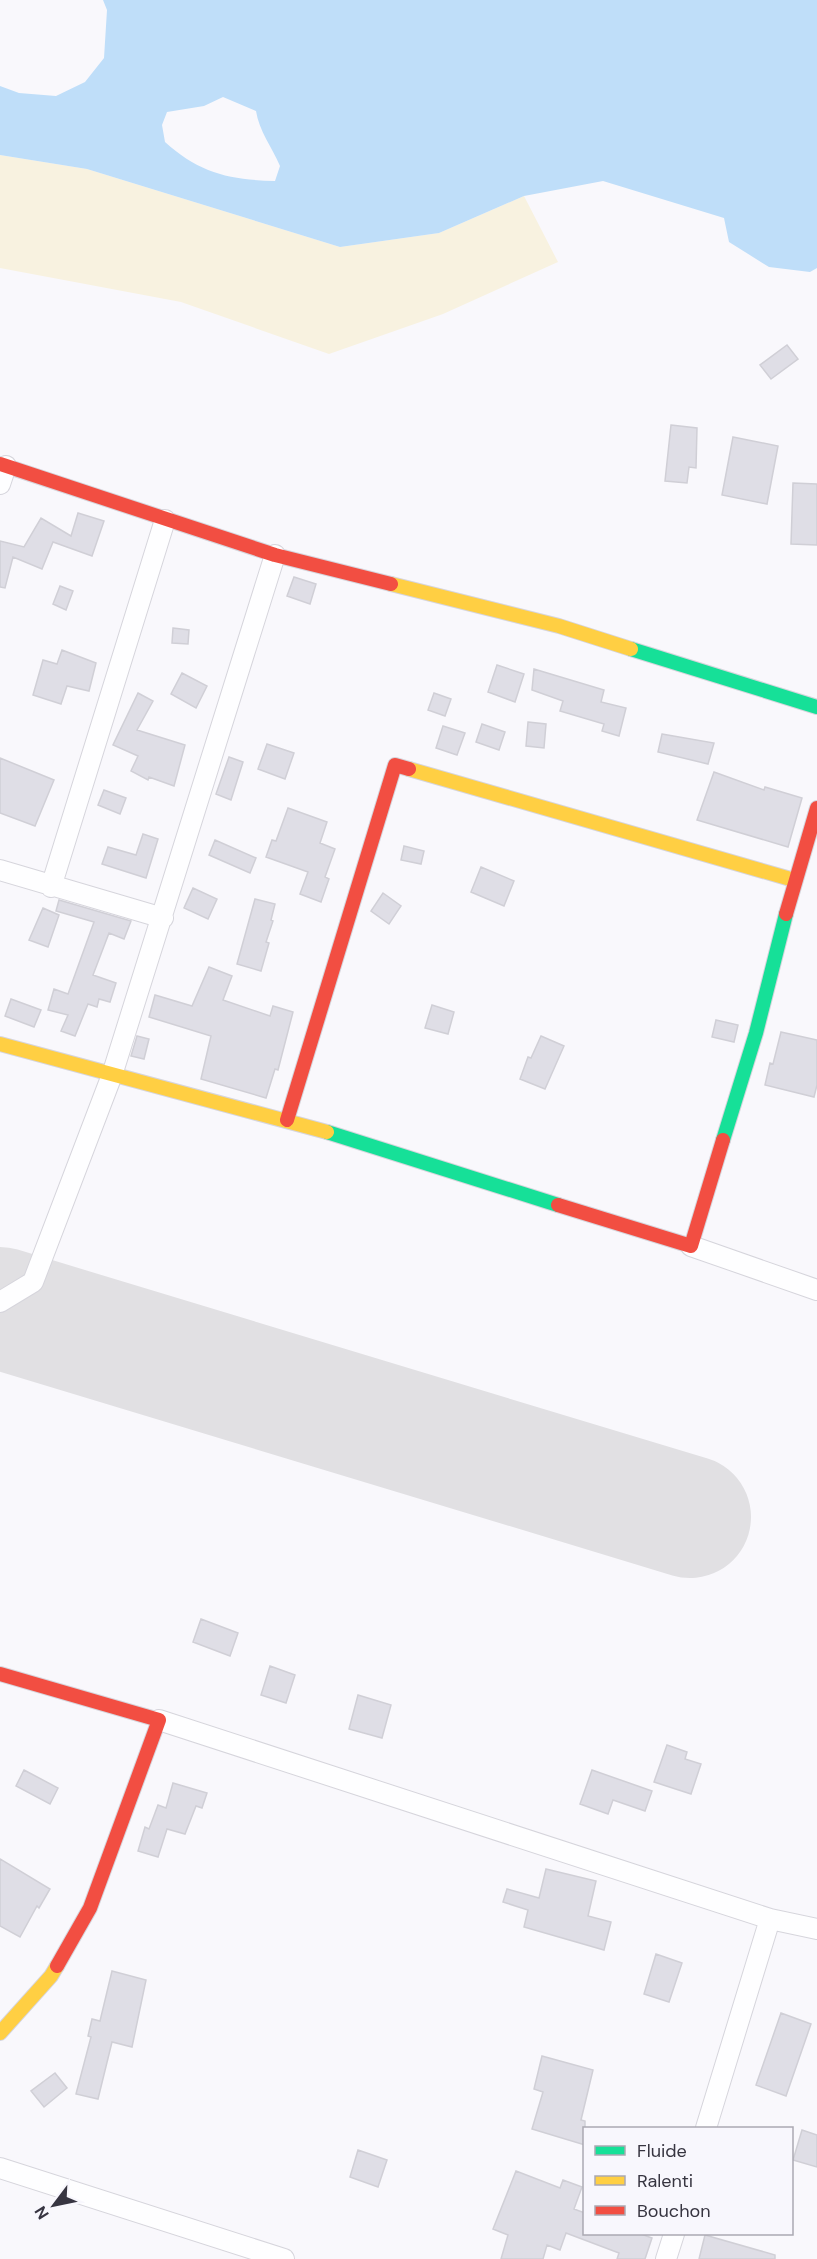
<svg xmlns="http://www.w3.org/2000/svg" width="817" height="2259" font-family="'DM Sans',sans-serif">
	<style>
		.sand { fill: #f8f2e0 }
		.water { fill: #bfdef9; fill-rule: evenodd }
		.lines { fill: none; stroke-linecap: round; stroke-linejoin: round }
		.runway { stroke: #e1e0e3; stroke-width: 122 }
		.building { fill: #dfdee6; stroke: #d0cfd6; stroke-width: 1.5 }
		.street-casing { stroke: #d6d5dc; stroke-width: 22 }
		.fast-casing { stroke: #d6d5dc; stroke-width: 16 }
		.slow-casing { stroke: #d6d5dc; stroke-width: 16 }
		.jam-casing { stroke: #d6d5dc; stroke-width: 16 }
		.street { stroke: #fefeff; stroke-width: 20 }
		.fast { stroke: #16e098; stroke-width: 14 }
		.slow { stroke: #ffcf43; stroke-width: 14 }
		.jam { stroke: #f24e42; stroke-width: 14 }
	</style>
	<rect width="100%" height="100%" fill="#f9f8fc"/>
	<!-- sand -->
	<path class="sand" d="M0 155 87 169 340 247 439 233 524 196 558 262 443 314 329 354 181 302 0 268Z"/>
	<!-- water -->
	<path class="water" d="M103 0H817V268L810 272 769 267 729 242 724 218 603 181 524 196 439 233 340 247 87 169 0 155V86L19 93 56 96 85 82 104 58 107 10ZM223 97 256 111C259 131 272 147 280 166L275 181C230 180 199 173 165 142L162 125 167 112 204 106Z"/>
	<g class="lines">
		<!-- runway -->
		<path class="runway" d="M0 1308 690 1517"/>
	</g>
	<!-- building -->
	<path class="building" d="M787 345 798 359 771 379 760 365Z
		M671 425 697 428 696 468 689 467 687 483 665 481Z
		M733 437 778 446 767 504 722 495Z
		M793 483 817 484V545L791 544Z
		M78 513 104 521 92 556 53 542 42 569 13 557 5 588 0 587V541L24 547 41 518 71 536Z
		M294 577 316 584 310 604 287 596Z
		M60 586 73 591 66 610 53 604Z
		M173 628 189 630 188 644 172 643Z
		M62 650 96 663 89 691 67 686 61 704 33 695 43 660 57 664Z
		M497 665 524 674 515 702 488 692Z
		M534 669 604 690 601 702 626 708 619 736 602 731 604 724 560 711 563 701 532 690Z
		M182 673 207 686 196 708 171 694Z
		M138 693 153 701 137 730 185 745 174 786 149 777 148 780 131 771 138 756 113 745Z
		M434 693 451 699 445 716 428 710Z
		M528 722 546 724 544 748 526 746Z
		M482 724 505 732 499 750 476 742Z
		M443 726 465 733 457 755 436 748Z
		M662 734 714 743 708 764 658 752Z
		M267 744 294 753 285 779 258 769Z
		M229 757 243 762 231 800 216 794Z
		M0 758 54 780 35 826 0 813Z
		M714 772 764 790 765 787 802 798 788 847 697 820Z
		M104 790 126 798 120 814 98 805Z
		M288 808 327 822 320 843 335 849 325 877 329 879 321 902 300 894 308 872 266 857 272 840 276 841Z
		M143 834 158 839 146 878 102 864 108 847 136 855Z
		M215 840 256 858 250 873 209 855Z
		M404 846 424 851 421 864 401 860Z
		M481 867 514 881 504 906 471 892Z
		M193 888 217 899 208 919 184 908Z
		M383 893 401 906 389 924 371 911Z
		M255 899 275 904 271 920 273 921 266 942 269 943 261 971 237 964Z
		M59 900 131 921 124 939 109 933 93 975 116 983 110 1002 99 999 97 1007 88 1004 75 1036 61 1031 68 1015 48 1010 54 989 68 994 94 922 56 911Z
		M43 908 59 915 48 947 29 940Z
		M209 967 232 976 223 1000 270 1016 273 1006 293 1012 278 1070 275 1069 266 1098 201 1079 211 1036 149 1017 155 995 192 1006Z
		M11 999 41 1010 34 1027 5 1016Z
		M432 1005 454 1012 448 1034 425 1028Z
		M716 1020 738 1025 734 1042 712 1037Z
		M781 1032 817 1040V1085L814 1097 765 1085 770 1063 773 1064Z
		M137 1036 149 1039 144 1059 131 1056Z
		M541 1036 564 1046 545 1089 520 1079 528 1057 531 1058Z
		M201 1619 238 1633 230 1656 193 1642Z
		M270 1666 295 1675 286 1703 261 1695Z
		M358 1695 391 1705 382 1738 349 1729Z
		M667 1745 687 1752 685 1759 701 1764 691 1794 654 1782Z
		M24 1770 58 1788 50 1804 16 1786Z
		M592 1770 652 1791 645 1811 613 1800 608 1814 580 1804Z
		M173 1783 207 1793 202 1808 196 1806 185 1834 167 1829 158 1857 138 1851 145 1827 149 1829 158 1805 166 1808Z
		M0 1859 50 1889 39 1908 37 1906 20 1937 0 1926Z
		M546 1869 596 1881 588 1916 611 1922 604 1950 524 1927 528 1910 503 1902 507 1889 539 1898Z
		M656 1954 682 1963 669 2002 644 1994Z
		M112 1971 146 1980 132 2047 112 2042 98 2099 76 2094 91 2037 88 2036 92 2019 100 2021Z
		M781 2013 811 2024 786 2096 756 2085Z
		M542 2056 593 2070 581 2120 585 2121V2145L532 2129 543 2092 534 2089Z
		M55 2073 67 2088 44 2107 31 2091Z
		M802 2130 817 2135V2167L793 2160Z
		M358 2150 387 2160 378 2187 350 2177Z
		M516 2171 560 2188 563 2180 582 2187 574 2209 585 2213V2234H641L652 2238 645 2259H617L619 2253 566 2233 560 2250 547 2245 543 2259H501L508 2235 493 2229Z
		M705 2235 775 2255V2259H699Z"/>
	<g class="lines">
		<!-- street casing -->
		<g class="street-casing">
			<path id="street" d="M0 484 6 466
				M0 870 163 918
				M51 887 165 520
				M691 1246 817 1290
				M0 1302 33 1282 112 1075 275 555
				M159 1720 770 1919 817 1929
				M706 2128 770 1919
				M0 2168 284 2259
				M666 2259 674 2234"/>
		</g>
		<!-- fast casing -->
		<g class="fast-casing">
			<path id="fast" d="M631 649 817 707
				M327 1132 558 1205
				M723 1140 756 1033 786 914"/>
		</g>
		<!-- slow casing -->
		<g class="slow-casing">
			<path id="slow" d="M391 584 559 626 631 649
				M409 769 794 880
				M0 1044 327 1132
				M0 2033 51 1976 57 1966"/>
		</g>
		<!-- jam casing -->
		<g class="jam-casing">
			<path id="jam" d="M0 464 275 555 391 584
				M786 914 817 808
				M287 1120 395 765 409 769
				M558 1205 691 1246 723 1140
				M0 1674 159 1720 90 1908 57 1966"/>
		</g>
		<!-- street -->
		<use href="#street" class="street"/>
		<!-- fast -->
		<use href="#fast" class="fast"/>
		<!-- slow -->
		<use href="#slow" class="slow"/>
		<!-- jam -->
		<use href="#jam" class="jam"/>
	</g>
	<!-- legend -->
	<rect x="583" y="2127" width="210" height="108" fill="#f8f7fd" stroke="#aba9b2" stroke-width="1.5"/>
	<rect x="595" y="2146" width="30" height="9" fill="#16e098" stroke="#aba9b2" stroke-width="1.5"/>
	<text x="637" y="2157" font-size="18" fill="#373541">Fluide</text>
	<rect x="595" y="2176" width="30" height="9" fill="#ffcf43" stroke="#aba9b2" stroke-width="1.5"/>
	<text x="637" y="2187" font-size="18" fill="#373541">Ralenti</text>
	<rect x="595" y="2206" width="30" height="9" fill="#f24e42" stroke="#aba9b2" stroke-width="1.5"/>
	<text x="637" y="2217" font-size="18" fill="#373541">Bouchon</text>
	<!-- north arrow -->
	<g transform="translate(54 2205) rotate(238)" stroke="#f8f7fd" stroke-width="4.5" paint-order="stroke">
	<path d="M0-4.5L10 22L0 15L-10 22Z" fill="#373541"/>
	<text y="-9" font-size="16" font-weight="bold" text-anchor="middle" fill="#373541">N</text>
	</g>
</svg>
